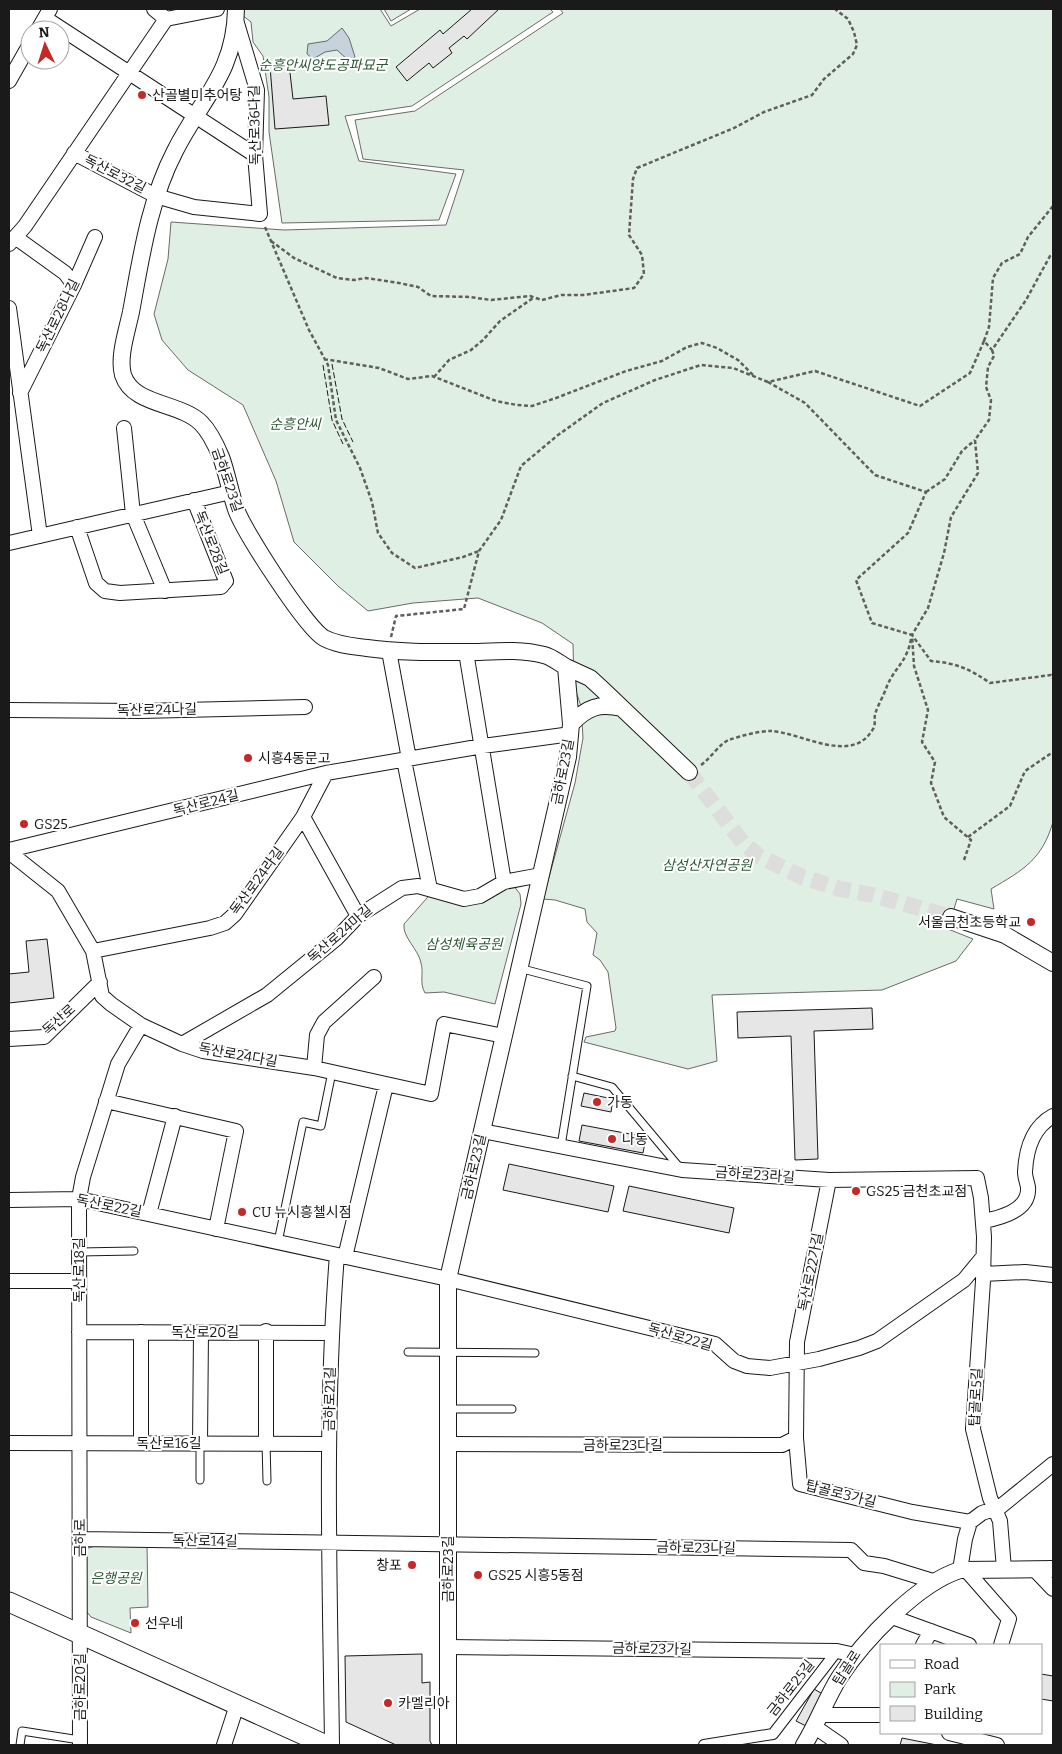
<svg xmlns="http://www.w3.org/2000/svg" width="1062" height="1754" font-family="Bitter,'Noto Sans KR',serif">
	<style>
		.green { fill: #e0efe3; stroke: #6a6a6a }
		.water { fill: #c6d2dc; stroke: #6a6a6a }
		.building { fill: #e6e6e6; stroke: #1a1a1a }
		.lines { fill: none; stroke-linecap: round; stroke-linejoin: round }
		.tertiary-tunnel { stroke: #ddd; stroke-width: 16; stroke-dasharray: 16 8; stroke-linecap: butt }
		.service-casing { stroke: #1a1a1a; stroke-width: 9 }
		.pedestrian-casing { stroke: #1a1a1a; stroke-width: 12 }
		.minor-casing { stroke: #1a1a1a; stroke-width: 16 }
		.tertiary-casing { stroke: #1a1a1a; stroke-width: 18 }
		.secondary-casing { stroke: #1a1a1a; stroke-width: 21 }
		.path { stroke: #5f5f5f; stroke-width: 2.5; stroke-dasharray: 4 2.5; stroke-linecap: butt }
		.service { stroke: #fff; stroke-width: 7 }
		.pedestrian { stroke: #fff; stroke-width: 10 }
		.minor { stroke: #fff; stroke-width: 14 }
		.tertiary { stroke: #fff; stroke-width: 16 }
		.secondary { stroke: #fff; stroke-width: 19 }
		.fence { stroke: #1a1a1a; stroke-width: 1; stroke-dasharray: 6 2.5; stroke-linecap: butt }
		.poi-dot { fill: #c62828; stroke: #fff; stroke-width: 2 }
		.labels { text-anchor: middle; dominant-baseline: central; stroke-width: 4; stroke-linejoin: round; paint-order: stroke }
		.park-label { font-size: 14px; font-style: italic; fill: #2b5a34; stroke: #fff }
		.poi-label { font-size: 14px; fill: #1a1a1a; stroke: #fff; text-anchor: start }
		.street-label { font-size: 14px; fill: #1a1a1a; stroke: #fff }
	</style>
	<rect width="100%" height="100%" fill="#fff"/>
	<!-- green -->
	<path class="green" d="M243 9H380L391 26 420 9H550L553 12 412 106 345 116 359 161 456 174 439 220 282 223 269 132V97L263 56 253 42 251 22 242 15Z
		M384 9H411L391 21Z
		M560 9H1053V822C1042 860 1023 870 991 889L994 909 957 899 948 929 973 939 956 961 882 990 712 995 717 1061 688 1069 584 1042 586 1037 615 1031 616 1028 608 972 600 960 593 955 597 933 587 922 585 909 555 900 543 899 575 783 583 738 581 706 574 686 573 644 542 623 478 598 413 603 368 611 338 586 294 542 276 481 243 405 188 370 162 340 154 314 168 259 171 222 284 230 446 225 464 170 363 159 355 120 415 111 563 13Z
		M513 885 520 894 521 904 495 1004 444 992 425 993C419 983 424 973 421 963 419 950 402 937 404 924L434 890 453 896Z
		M147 1545 148 1607 130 1608 131 1633 91 1617 83 1607 85 1549 95 1546Z"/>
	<!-- water -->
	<path class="water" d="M342 28 349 38 355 57 349 61 337 50 325 52 313 59 307 54 308 44 327 41Z"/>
	<!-- building -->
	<path class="building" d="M472 9H499L467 39 464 36 449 48 452 53 433 68 429 63 407 81 396 67 440 30 443 34Z
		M289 64 293 99 326 96 329 125 275 129 270 66Z
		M47 939 54 998 9 1003V974L29 972 26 941Z
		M872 1008 873 1029 814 1031 818 1159 795 1160 791 1036 738 1038 737 1012Z
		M584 1093 613 1099 611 1112 581 1106Z
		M582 1125 646 1137 643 1153 579 1141Z
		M509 1164 614 1186 608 1212 503 1190Z
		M629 1186 734 1208 729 1233 623 1211Z
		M422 1654V1683L430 1682V1741L432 1745H396L346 1722 345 1656Z
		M1041 1674 1053 1676V1701L1041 1699Z
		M814 1689 826 1696 808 1727 796 1721Z
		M902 1738 937 1745H900Z"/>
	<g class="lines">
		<!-- tertiary-tunnel -->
		<path class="tertiary-tunnel" d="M689 772 743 843 759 856 802 877 840 889 873 895 951 917"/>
		<!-- service casing -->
		<g class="service-casing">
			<path id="service" d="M519 968 587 986 561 1146
				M572 1076 612 1087 680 1168
				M278 1242 303 1122 321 1126 332 1072
				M79 1252 134 1251
				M408 1352 535 1353
				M449 1409H512
				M266 1443 267 1481
				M200 1480V1443
				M20 1745 22 1731 80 1740"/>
		</g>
		<!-- pedestrian casing -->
		<g class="pedestrian-casing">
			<path id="pedestrian" d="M704 1745 773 1734 837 1651"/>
		</g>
		<!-- minor casing -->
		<g class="minor-casing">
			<path id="minor" d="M154 9 166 19
				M45 18 255 155
				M166 19 217 9
				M38 30 50 9
				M9 81 30 44
				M74 153 156 196 194 207 260 214 255 155 257 90 236 20
				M15 237 65 273 74 285
				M9 244 25 226 166 19
				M9 308 40 536
				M20 393 74 285 95 237
				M124 428 133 514 165 591
				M77 527 96 583 105 591 120 593 221 587 226 581 194 500
				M9 543 231 492
				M389 651 409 759
				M466 652 504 882
				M9 710 141 711 305 707
				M404 760 430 889
				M303 817 358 916
				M9 850 326 773 483 746 571 734
				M9 852 58 891 93 951 102 996 111 1004 141 1025 182 1044 203 1051 314 1068 431 1094 444 1024 504 1036
				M93 951 210 928 225 923 235 914 303 817 326 773
				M9 1039 44 1037 100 982
				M182 1044 267 995 337 938 358 916 402 888 418 886 464 899 480 896 504 882 541 875
				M314 1068 317 1035 324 1022 374 977
				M106 1101 236 1131 216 1229
				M482 1131 682 1170 829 1180 977 1178 981 1198 984 1237 983 1281 973 1429 990 1498 1000 1521 1004 1569
				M829 1180 797 1342 796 1438 800 1484 912 1512 970 1522
				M9 1200 79 1199 448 1279 715 1344 734 1361 747 1366 770 1368 819 1359 859 1348 877 1341 964 1280 983 1257
				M149 1214 175 1116
				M983 1221C1000 1218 1030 1211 1028 1187 1027 1182 1025 1177 1025 1172 1026 1150 1033 1127 1053 1116
				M345 1257 386 1085
				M983 1274 1025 1272 1053 1275
				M9 1281H79
				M266 1331V1443
				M79 1332 331 1333
				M141 1332V1443
				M9 1443 329 1444
				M200 1443 201 1332
				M448 1444 782 1445 796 1438
				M80 1539 851 1550 864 1563 884 1566 936 1582
				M1034 1569 1053 1589
				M960 1570 965 1539 970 1522 982 1513 1000 1507 1053 1464
				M966 1570 1009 1619 1001 1645
				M892 1617 969 1645
				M923 1645 931 1631
				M448 1647 837 1651 855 1655
				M820 1715H881
				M815 1727 841 1745
				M949 1733 997 1745
				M80 1745 79 1199 83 1177 118 1064 141 1025
				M224 1745 237 1705
				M332 1745C330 1582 324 1418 337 1255"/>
		</g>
		<!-- tertiary casing -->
		<g class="tertiary-casing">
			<path id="tertiary" d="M236 9C235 73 201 99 175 151 149 201 141 258 131 312 127 331 118 357 123 375 133 406 180 402 201 423 210 432 216 445 221 457 227 473 230 492 236 509 243 530 306 628 324 638 337 645 353 646 367 648 403 653 440 652 476 652 498 651 522 649 544 655 552 657 559 663 566 667L571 724 568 757 448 1279V1745
				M566 667 590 678 602 689 689 772
				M571 724C587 707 599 703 622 708
				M951 917 1005 935 1053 963
				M804 1745C817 1724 826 1699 839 1678 863 1641 918 1583 960 1570L1053 1569"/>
		</g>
		<!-- secondary casing -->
		<g class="secondary-casing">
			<path id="secondary" d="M9 1602 326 1745"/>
		</g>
		<!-- path -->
		<path class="path" d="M265 227 309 330 328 365 336 420 360 468 372 502 378 533 392 553 415 568 463 557 479 551
			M271 241 294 258 337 278 354 280 366 278 399 283 418 287 431 296 470 297 491 300 530 296 542 300 561 295H583L634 288 644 274 642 255 629 235 633 179 637 168 734 128 764 112 812 95 824 79 853 54 857 45 854 32 848 19 835 9
			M984 341 989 327 993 278 1002 263 1020 254 1028 237 1053 206
			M992 350 994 356 988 367 986 387 991 400 989 420 975 440 978 473 951 517 944 553 928 608 912 635 931 661C956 663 970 669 990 683L1051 675 1053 678
			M324 359 379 368 408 379 432 376 496 401 517 405 532 406 556 398 626 371 662 361 687 347 702 343 717 348 738 360 753 375
			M434 377 449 360 471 350 483 340 500 321 533 298
			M926 492 945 479 962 451 975 440
			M391 637 396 616 464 609 479 551 501 520 521 466 558 435 603 403 655 380 701 365 733 368 768 382
			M701 765C710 759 721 742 729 740 740 736 759 731 770 731 801 732 852 766 873 729 876 725 874 719 875 714 878 705 884 695 887 686 895 667 907 662 911 639
			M968 837 1010 806 1025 771 1053 752
			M964 860 971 840 944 817 931 783 935 762 922 742 928 710 914 666 912 635 872 623 856 580 908 533 926 492 875 475 805 403 768 382 815 371 920 406 970 373 984 341 992 350 1026 300 1050 256 1053 254"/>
		<!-- service -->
		<use href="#service" class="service"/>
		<!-- pedestrian -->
		<use href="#pedestrian" class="pedestrian"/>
		<!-- minor -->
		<use href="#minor" class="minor"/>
		<!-- tertiary -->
		<use href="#tertiary" class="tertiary"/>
		<!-- secondary -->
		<use href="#secondary" class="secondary"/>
		<!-- fence -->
		<path class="fence" d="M332 364 342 419 353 442
			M323 365 332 420 343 444"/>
	</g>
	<!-- markers -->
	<g class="poi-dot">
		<circle cx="142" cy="95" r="5"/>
		<circle cx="248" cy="758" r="5"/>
		<circle cx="24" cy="824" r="5"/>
		<circle cx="1031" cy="922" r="5"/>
		<circle cx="597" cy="1102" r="5"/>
		<circle cx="612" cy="1139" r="5"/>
		<circle cx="856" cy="1191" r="5"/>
		<circle cx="242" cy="1212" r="5"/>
		<circle cx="412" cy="1565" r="5"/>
		<circle cx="478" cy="1575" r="5"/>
		<circle cx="135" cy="1623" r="5"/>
		<circle cx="388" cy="1703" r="5"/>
	</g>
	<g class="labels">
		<!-- park labels -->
		<g class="park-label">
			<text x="323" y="65">순흥안씨양도공파묘군</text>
			<text x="295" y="424">순흥안씨</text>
			<text x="707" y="865">삼성산자연공원</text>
			<text x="464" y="944">삼성체육공원</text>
			<text x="116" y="1578">은행공원</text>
		</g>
		<!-- poi labels -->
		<g class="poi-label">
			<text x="152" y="95">산골별미추어탕</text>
			<text x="258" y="758">시흥4동문고</text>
			<text x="34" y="824">GS25</text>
			<text x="1021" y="922" text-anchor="end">서울금천초등학교</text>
			<text x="607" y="1102">가동</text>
			<text x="622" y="1139">나동</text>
			<text x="866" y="1191">GS25 금천초교점</text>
			<text x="252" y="1212">CU 뉴시흥첼시점</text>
			<text x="402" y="1565" text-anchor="end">창포</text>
			<text x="488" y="1575">GS25 시흥5동점</text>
			<text x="145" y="1623">선우네</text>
			<text x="398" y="1703">카멜리아</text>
		</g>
		<!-- street labels -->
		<g class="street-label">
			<text transform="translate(255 125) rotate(-91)">독산로36나길</text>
			<text transform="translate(115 174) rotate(27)">독산로32길</text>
			<text transform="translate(58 316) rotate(-64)">독산로28나길</text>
			<text transform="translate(227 480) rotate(71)">금하로23길</text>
			<text transform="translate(211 543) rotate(68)">독산로28길</text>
			<text transform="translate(157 710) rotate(-1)">독산로24나길</text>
			<text transform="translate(563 772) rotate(-79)">금하로23길</text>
			<text transform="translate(206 803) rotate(-14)">독산로24길</text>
			<text transform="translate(257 881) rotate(-54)">독산로24라길</text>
			<text transform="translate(340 934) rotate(-41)">독산로24마길</text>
			<text transform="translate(59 1020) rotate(-42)">독산로</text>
			<text transform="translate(238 1055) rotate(10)">독산로24다길</text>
			<text transform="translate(474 1167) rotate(-77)">금하로23길</text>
			<text transform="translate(755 1175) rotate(4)">금하로23라길</text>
			<text transform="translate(109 1206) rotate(11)">독산로22길</text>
			<text transform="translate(79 1270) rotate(-90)">독산로18길</text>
			<text transform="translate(811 1272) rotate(-79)">독산로22가길</text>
			<text x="205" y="1332">독산로20길</text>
			<text transform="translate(680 1337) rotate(16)">독산로22길</text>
			<text transform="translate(976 1397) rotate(-87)">탑골로5길</text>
			<text transform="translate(330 1399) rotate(-89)">금하로21길</text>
			<text x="169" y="1443">독산로16길</text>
			<text x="623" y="1445">금하로23다길</text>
			<text transform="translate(841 1494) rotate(14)">탑골로3가길</text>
			<text transform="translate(80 1538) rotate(-90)">금하로</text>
			<text transform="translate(205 1541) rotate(1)">독산로14길</text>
			<text transform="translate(696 1548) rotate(1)">금하로23나길</text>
			<text transform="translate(448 1569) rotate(-90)">금하로23길</text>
			<text transform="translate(652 1649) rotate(1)">금하로23가길</text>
			<text transform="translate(847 1668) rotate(-57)">탑골로</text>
			<text transform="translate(80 1687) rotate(-90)">금하로20길</text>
			<text transform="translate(791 1688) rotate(-52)">금하로25길</text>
		</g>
	</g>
	<!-- border -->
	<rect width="1062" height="1754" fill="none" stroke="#1a1a1a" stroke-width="20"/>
	<!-- legend -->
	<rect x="880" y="1644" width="162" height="90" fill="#ffffff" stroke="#a3a3a3"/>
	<rect x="890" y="1660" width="25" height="8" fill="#ffffff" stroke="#a3a3a3"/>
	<text x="924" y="1669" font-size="15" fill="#1a1a1a">Road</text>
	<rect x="890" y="1682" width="25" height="15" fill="#e0efe3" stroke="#a3a3a3"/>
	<text x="924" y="1694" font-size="15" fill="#1a1a1a">Park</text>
	<rect x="890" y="1706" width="25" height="15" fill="#e6e6e6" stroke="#a3a3a3"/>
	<text x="924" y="1719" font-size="15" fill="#1a1a1a">Building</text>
	<!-- north arrow -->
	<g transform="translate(45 45) rotate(356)"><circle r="24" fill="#ffffff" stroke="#a3a3a3"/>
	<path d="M0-4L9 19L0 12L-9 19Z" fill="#c62828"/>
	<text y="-8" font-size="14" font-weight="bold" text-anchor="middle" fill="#1a1a1a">N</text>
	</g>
</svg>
